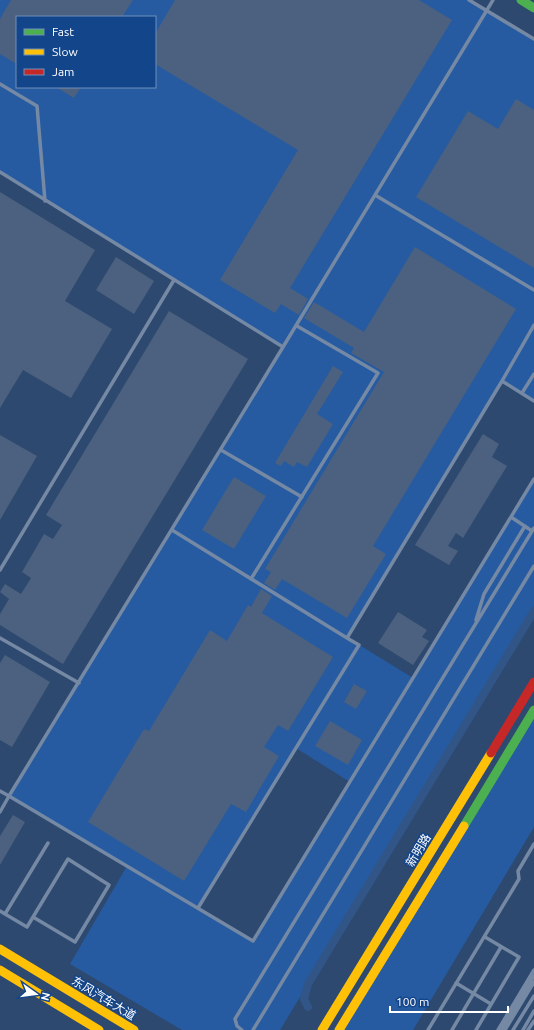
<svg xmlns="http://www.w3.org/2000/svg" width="534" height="1030" font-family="Ubuntu,'Noto Sans SC',sans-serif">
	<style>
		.green { fill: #265ba1; fill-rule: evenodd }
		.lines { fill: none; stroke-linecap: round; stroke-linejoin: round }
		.canal { stroke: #315587; stroke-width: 8 }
		.building { fill: #4b617f }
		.lane { stroke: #7589a4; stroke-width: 3.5 }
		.fast { stroke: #4caf50; stroke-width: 9 }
		.slow { stroke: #ffc107; stroke-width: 9 }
		.jam { stroke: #c62828; stroke-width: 9 }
		.labels { text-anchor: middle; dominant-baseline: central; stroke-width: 3; stroke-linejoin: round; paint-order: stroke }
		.street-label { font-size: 12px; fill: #fff; stroke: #13458a }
	</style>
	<rect width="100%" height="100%" fill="#2e496f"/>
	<!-- green -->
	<path class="green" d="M0 0H469L534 39V401L503 381 348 638 413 678 534 479V611L280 1030H182L70 964 127 866 9 796 283 347 0 172ZM17 17H155V87H17ZM296 748 350 782 253 941 198 908Z
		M534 713V827L413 1030H340Z"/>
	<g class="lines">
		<!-- canal -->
		<path class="canal" d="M308 1007 304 999 308 984 534 611"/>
	</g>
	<!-- building -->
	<path class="building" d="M11 0H133L122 17H17V64L0 54V19Z
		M175 0H419L452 20 290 288 308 299 299 315 281 304 275 313 220 280 298 150 155 64V34Z
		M56 87H81L74 98Z
		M516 99 534 110V268L416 197 468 111 498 129Z
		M0 192 95 250 65 301 112 329 71 398 23 370 0 408Z
		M415 247 516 309 373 546 386 554 347 618 282 579 275 590 264 583 271 572 265 569 384 372 351 353 354 348 304 318 314 302 364 332Z
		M116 257 154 281 134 314 96 290Z
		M169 311 248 359 63 664 0 625V614L9 599 0 592 5 584 21 594 31 578 22 572 44 534 53 539 62 525 46 515Z
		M333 366 343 372 317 414 333 424 307 467 297 462 294 467 284 461 281 466 275 463Z
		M483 434 499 444 492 457 507 466 463 538 456 533 448 546 458 551 449 565 415 545Z
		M0 435 37 456 0 520Z
		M234 477 266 496 234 549 202 530Z
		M261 589 272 596 262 613 333 657 288 731 278 725 264 747 279 756 246 812 231 804 184 881 88 822 144 729 149 731 210 630 227 641 248 605 251 607Z
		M398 612 427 630 422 637 429 641 413 665 378 643Z
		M5 655 50 682 12 747 0 740V663Z
		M354 684 367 691 356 709 344 702Z
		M330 721 362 740 348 765 315 746Z
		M13 815 25 822 0 865V836Z"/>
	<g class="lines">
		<!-- lane -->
		<path class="lane" d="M469 0 534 39
			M0 84 37 106 45 201
			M0 172 283 347 9 796 253 941 534 479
			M375 195 534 290
			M283 347 493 0
			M502 381 534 325
			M522 393 534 374
			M221 450 302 497
			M511 517 532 531
			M172 530 347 638 502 381 534 401
			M0 570 174 280
			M251 579 378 373 297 326
			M476 620 484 594 525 526
			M0 638 79 683
			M0 791 9 796 0 812
			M198 908 359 645 347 638
			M0 911 5 914 48 843
			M5 914 27 927 68 859 109 885 75 942 33 917
			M456 983 491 1004
			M242 1030 237 1026 235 1019 534 528
			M253 1030 534 566
			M428 1030 519 879 518 871 534 844
			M452 1030 501 947
			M476 1030 519 957 485 937
			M498 1030 534 970
			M501 1030 534 976
			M505 1030 534 982
			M513 1030 534 996
			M523 1030 534 1011
			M528 1030 534 1021"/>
		<!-- fast -->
		<path class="fast" d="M521 0 534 8
			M464 826 534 710"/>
		<!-- slow -->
		<path class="slow" d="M0 949 134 1030
			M0 970 99 1030
			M322 1030 491 753
			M339 1030 464 826"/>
		<!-- jam -->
		<path class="jam" d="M491 753 534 682"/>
	</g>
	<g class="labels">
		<!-- street labels -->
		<g class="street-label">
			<text transform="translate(418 850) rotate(-59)">新明路</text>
			<text transform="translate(104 998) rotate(31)">东风汽车大道</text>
		</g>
	</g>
	<!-- legend -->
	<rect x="16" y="16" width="140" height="72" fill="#13458a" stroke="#718fb9"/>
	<rect x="24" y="29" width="20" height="6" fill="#4caf50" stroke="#718fb9"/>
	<text x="52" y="36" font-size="12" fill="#ffffff">Fast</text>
	<rect x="24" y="49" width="20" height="6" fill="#ffc107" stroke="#718fb9"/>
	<text x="52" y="56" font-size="12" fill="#ffffff">Slow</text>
	<rect x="24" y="69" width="20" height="6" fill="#c62828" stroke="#718fb9"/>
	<text x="52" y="76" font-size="12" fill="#ffffff">Jam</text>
	<!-- north arrow -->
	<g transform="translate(36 994) rotate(104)" stroke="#13458a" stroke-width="3" paint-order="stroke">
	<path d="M0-3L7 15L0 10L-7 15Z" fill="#ffffff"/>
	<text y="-6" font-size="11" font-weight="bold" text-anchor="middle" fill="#ffffff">N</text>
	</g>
	<!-- scale -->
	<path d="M390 1006v6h118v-6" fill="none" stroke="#ffffff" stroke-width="2"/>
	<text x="396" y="1006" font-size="12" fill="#ffffff" stroke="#13458a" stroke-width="3" paint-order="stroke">100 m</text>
</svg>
